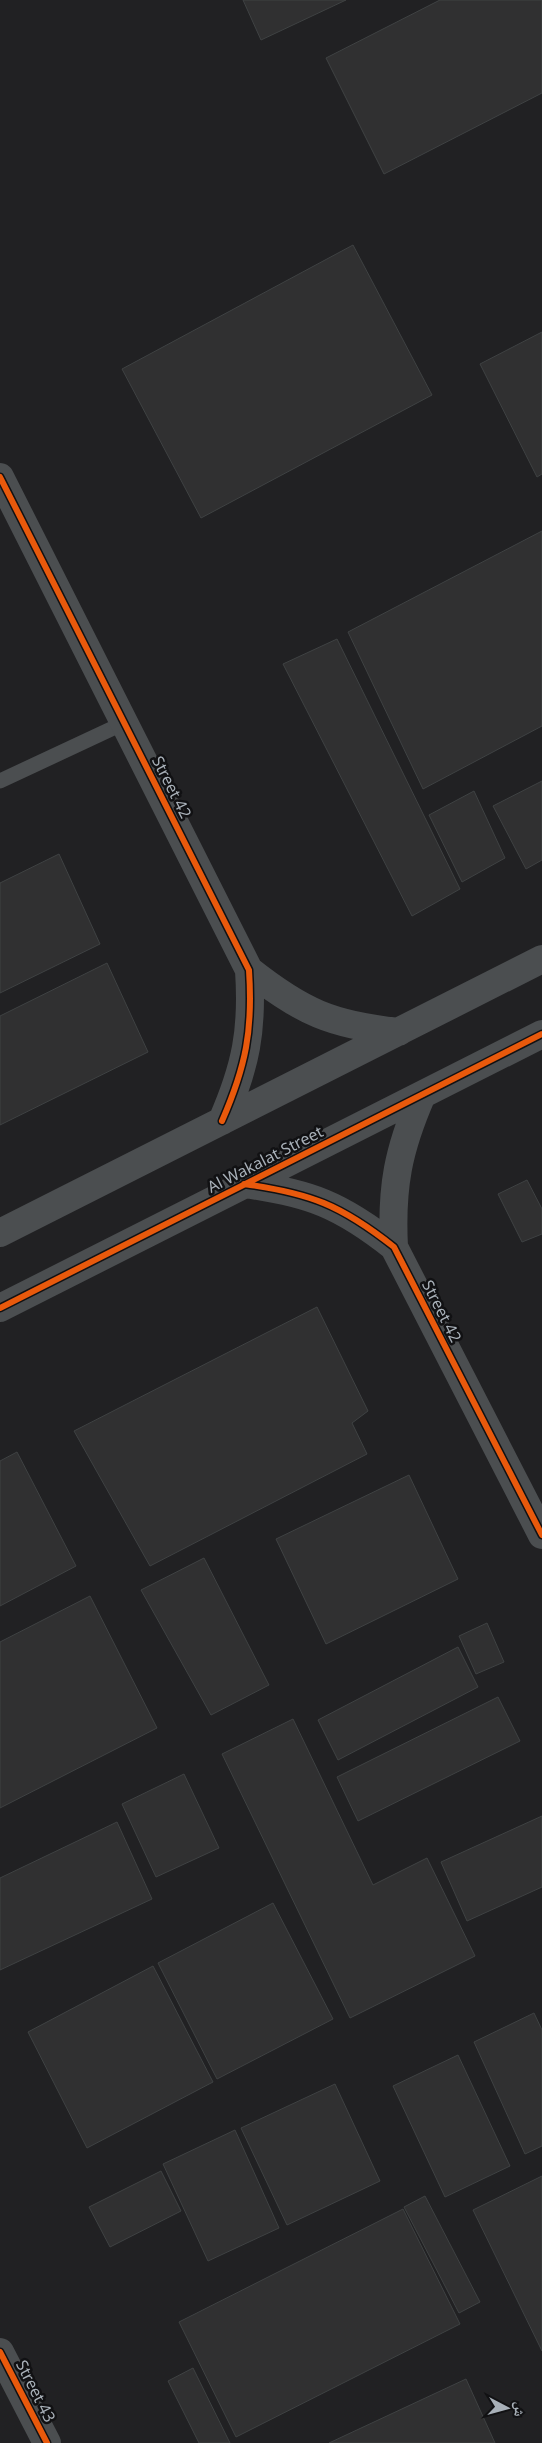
<svg xmlns="http://www.w3.org/2000/svg" width="542" height="2443" font-family="'Noto Sans','Noto Naskh Arabic',sans-serif">
	<style>
		.built { fill: #212123 }
		.building { fill: #303031; stroke: #3f4243 }
		.lines { fill: none; stroke-linecap: round; stroke-linejoin: round }
		.lane { stroke: #4b4e50; stroke-width: 15 }
		.street { stroke: #4b4e50; stroke-width: 28 }
		.cycleway-casing { stroke: #111113; stroke-width: 9 }
		.cycleway { stroke: #e8590c; stroke-width: 6 }
		.labels { text-anchor: middle; dominant-baseline: central; stroke-width: 5; stroke-linejoin: round; paint-order: stroke }
		.street-label { font-size: 16px; fill: #a8b0b8; stroke: #111113 }
	</style>
	<rect width="100%" height="100%" fill="#171717"/>
	<!-- built -->
	<path class="built" d="M0 0H542V2443H0Z"/>
	<!-- building -->
	<path class="building" d="M243 0H346L261 40Z
		M440 0H542V93L384 174 326 58Z
		M353 245 432 395 201 518 122 369Z
		M542 332V474L537 477 480 364Z
		M542 531V726L423 789 348 632Z
		M337 639 460 889 412 916 283 664Z
		M542 781V860L526 869 493 806Z
		M474 791 505 858 462 882 429 815Z
		M59 854 100 944 0 993V883Z
		M107 963 148 1052 0 1125V1016Z
		M527 1180 542 1209V1234L522 1242 498 1194Z
		M317 1307 368 1411 352 1423 367 1454 150 1566 74 1431Z
		M17 1452 76 1566 0 1606V1461Z
		M409 1475 458 1579 326 1644 276 1539Z
		M204 1558 269 1685 211 1715 141 1590Z
		M90 1596 157 1728 0 1808V1642Z
		M487 1623 504 1662 476 1674 459 1636Z
		M458 1647 478 1687 338 1760 318 1720Z
		M498 1697 520 1741 358 1821 337 1777Z
		M293 1719 373 1885 427 1858 475 1956 350 2018 222 1754Z
		M184 1774 219 1848 156 1877 122 1804Z
		M542 1816V1887L467 1921 441 1862Z
		M117 1822 152 1899 0 1970V1878Z
		M273 1903 333 2019 217 2079 158 1963Z
		M153 1966 213 2082 87 2148 28 2032Z
		M534 2013 542 2030V2146L525 2154 474 2042Z
		M458 2055 510 2166 445 2197 393 2086Z
		M335 2084 380 2181 287 2225 241 2128Z
		M235 2130 279 2228 208 2261 163 2164Z
		M161 2171 181 2211 110 2247 89 2207Z
		M542 2176V2351L473 2210Z
		M425 2196 480 2302 459 2313 404 2207Z
		M403 2209 460 2324 236 2437 179 2322Z
		M193 2368 230 2443H199L168 2381Z
		M466 2379 495 2443H329Z"/>
	<g class="lines">
		<!-- lane -->
		<path class="lane" d="M0 781 124 723"/>
		<!-- street -->
		<path class="street" d="M0 477 249 970C253 1030 246 1066 222 1121
			M249 970C302 1012 332 1025 399 1032
			M244 1184C310 1193 341 1205 394 1247L542 1535
			M0 1233 542 959
			M394 1247C391 1187 398 1150 422 1095
			M0 1308 542 1034
			M0 2352 47 2443"/>
		<!-- cycleway casing -->
		<g class="cycleway-casing">
			<path id="cycleway" d="M0 477 249 970C253 1030 246 1066 222 1121
				M244 1184C310 1193 341 1205 394 1247L542 1535
				M0 1308 542 1034
				M0 2352 47 2443"/>
		</g>
		<!-- cycleway -->
		<use href="#cycleway" class="cycleway"/>
	</g>
	<g class="labels">
		<!-- street labels -->
		<g class="street-label">
			<text transform="translate(172 787) rotate(63)">Street 42</text>
			<text transform="translate(265 1159) rotate(-27)">Al Wakalat Street</text>
			<text transform="translate(442 1311) rotate(63)">Street 42</text>
			<text transform="translate(36 2391) rotate(63)">Street 43</text>
		</g>
	</g>
	<!-- north arrow -->
	<g transform="translate(507 2408) rotate(96)" stroke="#111113" stroke-width="4" paint-order="stroke">
	<path d="M0-4L9 19L0 12L-9 19Z" fill="#a8b0b8"/>
	<text y="-8" font-size="14" font-weight="bold" text-anchor="middle" fill="#a8b0b8">ش</text>
	</g>
</svg>
